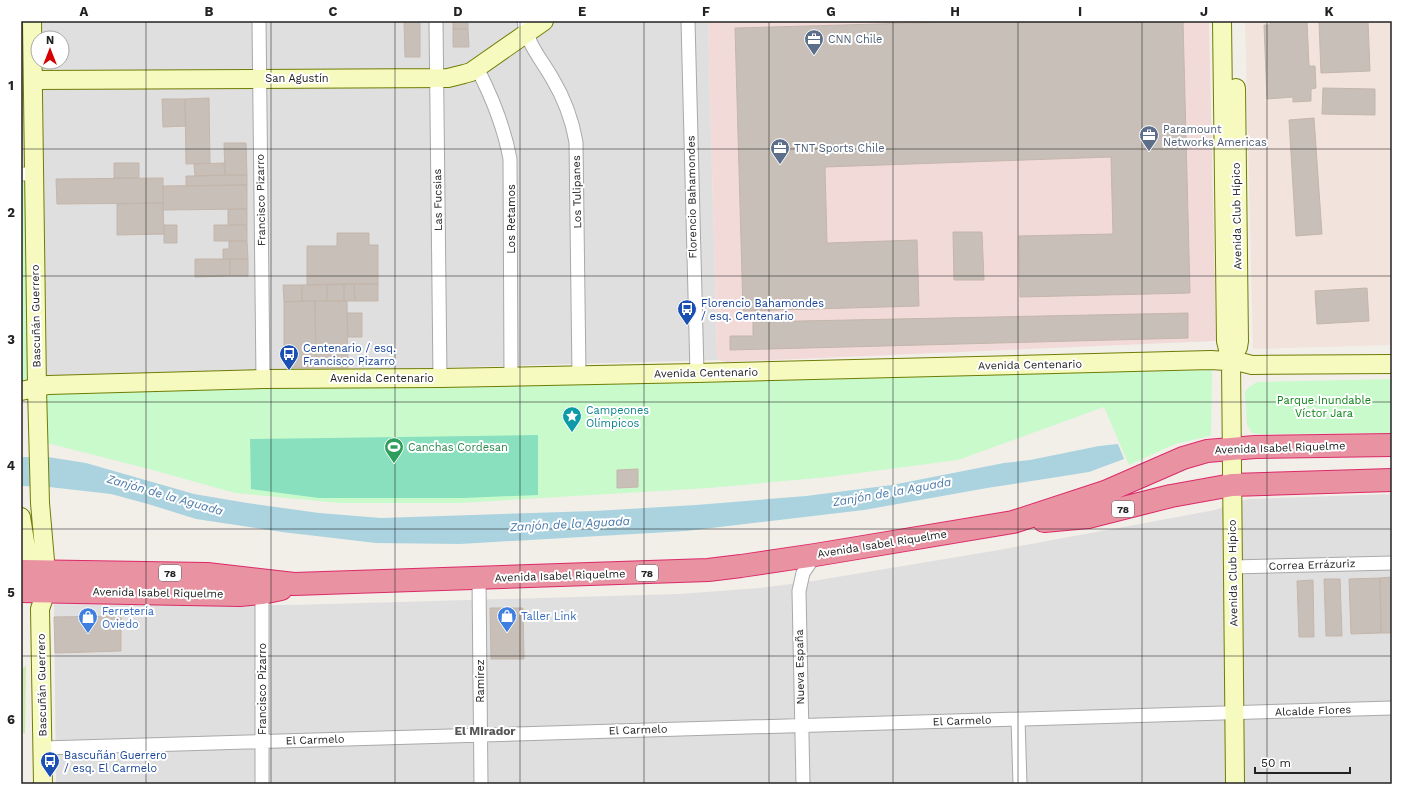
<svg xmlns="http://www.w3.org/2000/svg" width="1413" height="805" font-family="'Work Sans',sans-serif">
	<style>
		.residential { fill: #e0dfdf; fill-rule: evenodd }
		.commercial { fill: #f2dad9 }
		.military { fill: #f3e3dd }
		.grass { fill: #cdebb0 }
		.park { fill: #c8facc }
		.pitch { fill: #88e0be }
		.water { fill: #aad3df }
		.building { fill: #c7bfb8; stroke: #c4b6ab }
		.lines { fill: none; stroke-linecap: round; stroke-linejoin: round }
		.street-casing { stroke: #a9a9a9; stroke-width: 15 }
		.secondary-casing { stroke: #707d05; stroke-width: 20 }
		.highway-casing { stroke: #dc2a67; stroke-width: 24 }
		.street { stroke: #fff; stroke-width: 13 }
		.secondary { stroke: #f7fabf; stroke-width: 18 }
		.highway { stroke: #e892a2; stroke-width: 22 }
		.grid { fill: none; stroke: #222; stroke-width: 1; stroke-opacity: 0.55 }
		.labels { text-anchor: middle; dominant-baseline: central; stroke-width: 4; stroke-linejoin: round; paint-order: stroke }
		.shield { fill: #fff; stroke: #646464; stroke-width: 1 }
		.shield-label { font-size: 10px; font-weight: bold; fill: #222 }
		.service-label { font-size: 11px; fill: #4e5e75; stroke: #fff; text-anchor: start }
		.street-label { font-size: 11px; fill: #222; stroke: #fff }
		.transit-label { font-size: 11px; fill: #164399; stroke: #fff; text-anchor: start }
		.park-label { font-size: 11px; fill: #0c8416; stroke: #fff }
		.culture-label { font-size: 11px; fill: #0d838f; stroke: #fff; text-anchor: start }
		.leisure-label { font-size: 11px; fill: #27864d; stroke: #fff; text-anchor: start }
		.shop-label { font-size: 11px; fill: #366cbe; stroke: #fff; text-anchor: start }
		.water-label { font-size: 12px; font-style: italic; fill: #4a7aab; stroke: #fff }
		.neighbourhood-label { font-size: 12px; font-weight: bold; fill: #555; stroke: #fff }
		.neatline { fill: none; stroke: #222; stroke-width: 1.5 }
		.grid-label { font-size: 13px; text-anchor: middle; font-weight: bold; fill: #222 }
	</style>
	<rect width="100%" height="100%" fill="#f2efe9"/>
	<!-- residential -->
	<path class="residential" d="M21 21H708L717 353 719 360 27 379 24 386H21ZM38 38H62V62H38Z
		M1392 494V784H56L54 604 294 605 679 594 760 588 813 581 999 550 1215 510 1247 499Z"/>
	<!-- commercial -->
	<path class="commercial" d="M708 21H1209L1216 341 726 362 719 360 717 353Z"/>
	<!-- military -->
	<path class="military" d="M1245 21H1392V345L1253 349Z"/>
	<!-- grass -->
	<path class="grass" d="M26 666 25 734 21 732V669Z"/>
	<!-- park -->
	<path class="park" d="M21 181 25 183 26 187 27 379 24 386H21Z
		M1211 370 1212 371 1211 434 1210 436 1175 444 1129 465 1104 407 958 460 828 477 709 488 458 503H340L235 493 149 469 47 443 46 392 653 382Z
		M1392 379V433L1257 434 1252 433 1247 425 1245 392 1248 388 1257 382Z"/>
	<!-- pitch -->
	<path class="pitch" d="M538 435V495L463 498H319L251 489 250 439Z"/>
	<!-- water -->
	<path class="water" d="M1118 444 1124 459 1089 472 987 488 864 510 686 531 460 544 376 543 282 532 196 519 148 504 111 494 49 487 21 486V457H48L86 463 194 494 247 503 319 513 381 518 594 511 696 505 806 496 892 485 1004 463 1030 460 1099 446Z"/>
	<!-- building -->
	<path class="building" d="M404 21H420V57H405Z
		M453 21H468V29H453Z
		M985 21H1183L1190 293 1020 297 1019 236 1113 234 1111 157 825 167 827 243 917 240 919 306 743 311 735 28Z
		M1270 21H1307L1309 66H1315L1316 88 1311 89V101L1293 102V97L1267 99 1264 25H1270Z
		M1319 21H1368L1370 71 1321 73Z
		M453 29H468L469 47H453Z
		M1323 88 1375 89V115L1322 114Z
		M209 98 210 163 186 164 185 99Z
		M162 99H185L186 126 163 127Z
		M1314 118 1322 234 1296 236 1289 120Z
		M224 143H246L247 175H225Z
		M114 163H139V178H114Z
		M224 163 225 175 195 176 194 164Z
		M247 175V185L186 186V176Z
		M163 178V203L57 204 56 179Z
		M247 185V209L163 210V186Z
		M163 203 164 234 117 235V204Z
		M228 209H247V225H228Z
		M164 225H177V243H164Z
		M214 225H247V241H214Z
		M953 232H982L984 280H954Z
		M337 233H369V245H378V284L307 285V246H337Z
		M229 241H247L248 259H223V249H229Z
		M195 259H230V276L195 277Z
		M230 259H248V276H230Z
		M327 284H344V301H327Z
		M327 284V301H302V285Z
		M344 284H354L355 301H344Z
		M354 284H378V301H355Z
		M283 285H302V301L284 302Z
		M1367 288 1369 321 1317 324 1315 291Z
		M315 301 316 368H290L284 363V302Z
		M315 301H347L348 368H316Z
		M347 313H362V337H348Z
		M1188 313V338L730 350V336H753V322Z
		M638 469V487L617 488V470Z
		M1392 577V633H1381L1380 578Z
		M1380 578 1381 633 1351 634 1349 579Z
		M1324 579H1340L1342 636H1326Z
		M1313 580 1314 637H1299L1297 581Z
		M490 608H523L524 659H491Z
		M121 616V651L55 653 54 617Z"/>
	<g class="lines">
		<!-- street casing -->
		<g class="street-casing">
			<path id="street" d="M259 21 263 379
				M436 21 440 378
				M524 21C528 46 540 57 552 78 564 98 572 119 576 142L579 376
				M688 21 697 373
				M477 68C492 97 504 126 510 159L511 377
				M21 174H34
				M1233 567 1392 563
				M479 579 481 784
				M262 593V784
				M1018 719 1020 784
				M43 748 1392 708
				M803 784 799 591 803 573 815 555"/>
		</g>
		<!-- secondary casing -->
		<g class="secondary-casing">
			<path id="secondary" d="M32 21 37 388 40 503 46 572V591L40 609 43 784
				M1222 21 1226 341 1231 361 1235 784
				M33 80 448 78 464 74 471 72 544 21
				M1233 357 1238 347 1239 341 1236 88
				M21 391 48 385 263 379 440 378 697 373 1211 360 1240 362 1252 365 1392 364
				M21 517 32 585"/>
		</g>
		<!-- highway casing -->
		<g class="highway-casing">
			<path id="highway" d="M1044 521 1088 517 1171 496 1232 485 1392 480
				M21 571 207 574 294 584 708 570 741 566 815 555 1013 522 1105 492 1183 458 1207 451 1255 447 1392 445
				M21 591 240 595 262 593 281 589"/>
		</g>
		<!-- street -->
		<use href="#street" class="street"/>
		<!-- secondary -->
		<use href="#secondary" class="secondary"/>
		<!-- highway -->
		<use href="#highway" class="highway"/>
	</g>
	<!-- grid -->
	<path class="grid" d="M146 21V784M271 21V784M395 21V784M520 21V784M644 21V784M769 21V784M893 21V784M1018 21V784M1142 21V784M1267 21V784M21 149H1392M21 276H1392M21 402H1392M21 529H1392M21 656H1392"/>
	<!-- icons -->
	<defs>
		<g id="office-pin" transform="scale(1)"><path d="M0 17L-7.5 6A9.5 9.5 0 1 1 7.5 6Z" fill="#5c6f8a" stroke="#fff"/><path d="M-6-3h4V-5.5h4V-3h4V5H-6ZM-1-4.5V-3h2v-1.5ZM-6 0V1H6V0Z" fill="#fff"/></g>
		<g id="bus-pin" transform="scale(1)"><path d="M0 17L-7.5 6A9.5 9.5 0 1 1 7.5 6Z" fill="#1a4fb4" stroke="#fff"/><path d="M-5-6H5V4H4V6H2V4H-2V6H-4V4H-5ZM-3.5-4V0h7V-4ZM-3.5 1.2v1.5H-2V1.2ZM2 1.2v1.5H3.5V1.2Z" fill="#fff"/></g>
		<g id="sight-pin" transform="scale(1)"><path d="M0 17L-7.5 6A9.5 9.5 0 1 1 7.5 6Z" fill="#0f9aa8" stroke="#fff"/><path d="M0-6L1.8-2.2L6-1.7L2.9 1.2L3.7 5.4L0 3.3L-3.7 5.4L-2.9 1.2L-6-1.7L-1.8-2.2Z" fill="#fff"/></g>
		<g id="stadium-pin" transform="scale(1)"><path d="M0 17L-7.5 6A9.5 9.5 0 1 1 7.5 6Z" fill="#2e9e5b" stroke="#fff"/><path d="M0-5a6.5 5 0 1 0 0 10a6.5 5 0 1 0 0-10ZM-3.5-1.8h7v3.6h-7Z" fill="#fff"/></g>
		<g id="shop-pin" transform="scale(1)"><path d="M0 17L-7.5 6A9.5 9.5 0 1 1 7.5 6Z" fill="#3f7fe0" stroke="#fff"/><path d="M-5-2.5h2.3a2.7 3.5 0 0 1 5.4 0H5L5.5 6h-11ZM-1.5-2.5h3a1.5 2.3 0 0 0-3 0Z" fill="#fff"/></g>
	</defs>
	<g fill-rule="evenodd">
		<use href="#office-pin" x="814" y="39"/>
		<use href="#office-pin" x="1149" y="135"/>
		<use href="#office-pin" x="780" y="148"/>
		<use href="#bus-pin" x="687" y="309"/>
		<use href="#bus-pin" x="289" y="354"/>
		<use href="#sight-pin" x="572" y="416"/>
		<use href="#stadium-pin" x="394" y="447"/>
		<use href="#shop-pin" x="507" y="616"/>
		<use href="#shop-pin" x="88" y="617"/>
		<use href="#bus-pin" x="50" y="761"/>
	</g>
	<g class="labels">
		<!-- shield labels -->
		<g class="shield">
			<rect x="1112" y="501" width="22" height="16" rx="3"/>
			<rect x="159" y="565" width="22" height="16" rx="3"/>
			<rect x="636" y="565" width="22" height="16" rx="3"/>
		</g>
		<g class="shield-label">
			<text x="1123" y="509">78</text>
			<text x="170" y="573">78</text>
			<text x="647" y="573">78</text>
		</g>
		<!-- service labels -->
		<g class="service-label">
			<text x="828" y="39">CNN Chile</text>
			<text x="1163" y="129">Paramount<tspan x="1163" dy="13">Networks Americas</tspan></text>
			<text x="794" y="148">TNT Sports Chile</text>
		</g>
		<!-- street labels -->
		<g class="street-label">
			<text x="297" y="78">San Agustín</text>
			<text transform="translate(577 192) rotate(-91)">Los Tulipanes</text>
			<text transform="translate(692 197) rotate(-91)">Florencio Bahamondes</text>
			<text transform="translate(261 200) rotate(-91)">Francisco Pizarro</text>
			<text transform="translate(438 200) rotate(-91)">Las Fucsias</text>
			<text transform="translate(1237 216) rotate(-91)">Avenida Club Hípico</text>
			<text transform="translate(511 219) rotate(-90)">Los Retamos</text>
			<text transform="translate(36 316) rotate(-91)">Bascuñán Guerrero</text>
			<text transform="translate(1030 365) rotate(-1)">Avenida Centenario</text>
			<text transform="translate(706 373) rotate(-1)">Avenida Centenario</text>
			<text x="382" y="378">Avenida Centenario</text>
			<text transform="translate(1280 448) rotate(-2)">Avenida Isabel Riquelme</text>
			<text transform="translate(882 544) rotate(-9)">Avenida Isabel Riquelme</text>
			<text transform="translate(1312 565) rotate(-2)">Correa Errázuriz</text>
			<text transform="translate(1233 573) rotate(-91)">Avenida Club Hípico</text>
			<text transform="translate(560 576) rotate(-2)">Avenida Isabel Riquelme</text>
			<text transform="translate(158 593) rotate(1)">Avenida Isabel Riquelme</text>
			<text transform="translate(800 667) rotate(-91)">Nueva España</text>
			<text transform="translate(480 681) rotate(-90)">Ramírez</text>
			<text transform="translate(42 685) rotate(-91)">Bascuñán Guerrero</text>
			<text transform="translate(262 689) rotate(-90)">Francisco Pizarro</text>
			<text transform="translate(1313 711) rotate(-2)">Alcalde Flores</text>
			<text transform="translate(962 721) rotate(-2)">El Carmelo</text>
			<text transform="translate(638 730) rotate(-2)">El Carmelo</text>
			<text transform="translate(315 740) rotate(-2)">El Carmelo</text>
		</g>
		<!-- transit labels -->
		<g class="transit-label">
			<text x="701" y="303">Florencio Bahamondes<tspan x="701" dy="13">/ esq. Centenario</tspan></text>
			<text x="303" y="348">Centenario / esq.<tspan x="303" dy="13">Francisco Pizarro</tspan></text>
			<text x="64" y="755">Bascuñán Guerrero<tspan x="64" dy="13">/ esq. El Carmelo</tspan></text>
		</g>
		<!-- park labels -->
		<g class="park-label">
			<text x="1324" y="400">Parque Inundable<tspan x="1324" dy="13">Víctor Jara</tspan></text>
		</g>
		<!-- culture labels -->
		<g class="culture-label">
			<text x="586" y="410">Campeones<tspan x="586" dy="13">Olímpicos</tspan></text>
		</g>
		<!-- leisure labels -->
		<g class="leisure-label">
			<text x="408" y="447">Canchas Cordesan</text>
		</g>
		<!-- shop labels -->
		<g class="shop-label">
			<text x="102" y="611">Ferretería<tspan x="102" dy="13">Oviedo</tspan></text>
			<text x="521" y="616">Taller Link</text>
		</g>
		<!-- water labels -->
		<g class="water-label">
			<text transform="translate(892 492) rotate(-10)">Zanjón de la Aguada</text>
			<text transform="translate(165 495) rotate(16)">Zanjón de la Aguada</text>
			<text transform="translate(570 524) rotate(-3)">Zanjón de la Aguada</text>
		</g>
		<!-- neighbourhood labels -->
		<g class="neighbourhood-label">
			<text x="485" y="731">El Mirador</text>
		</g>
	</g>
	<!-- border -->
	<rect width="1413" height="805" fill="none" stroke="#ffffff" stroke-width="44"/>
	<!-- north arrow -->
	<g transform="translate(50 50)"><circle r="19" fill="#ffffff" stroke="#a7a7a7"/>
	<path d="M0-3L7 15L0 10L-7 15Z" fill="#d40000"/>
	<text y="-6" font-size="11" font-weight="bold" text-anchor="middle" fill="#222222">N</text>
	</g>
	<!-- scale -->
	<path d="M1255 767v6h95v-6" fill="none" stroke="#222222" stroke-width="2"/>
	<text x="1261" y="767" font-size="12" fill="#222222" stroke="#ffffff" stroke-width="3" paint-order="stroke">50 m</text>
	<rect x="22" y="22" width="1369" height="761" class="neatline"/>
	<g class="grid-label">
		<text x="84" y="16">A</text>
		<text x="209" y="16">B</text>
		<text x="333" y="16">C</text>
		<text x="458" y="16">D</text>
		<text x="582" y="16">E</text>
		<text x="706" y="16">F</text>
		<text x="831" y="16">G</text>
		<text x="955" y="16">H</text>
		<text x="1080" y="16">I</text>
		<text x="1204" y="16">J</text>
		<text x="1329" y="16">K</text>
		<text x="11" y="90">1</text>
		<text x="11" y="217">2</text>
		<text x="11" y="344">3</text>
		<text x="11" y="470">4</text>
		<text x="11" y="597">5</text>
		<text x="11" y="724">6</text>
	</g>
</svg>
